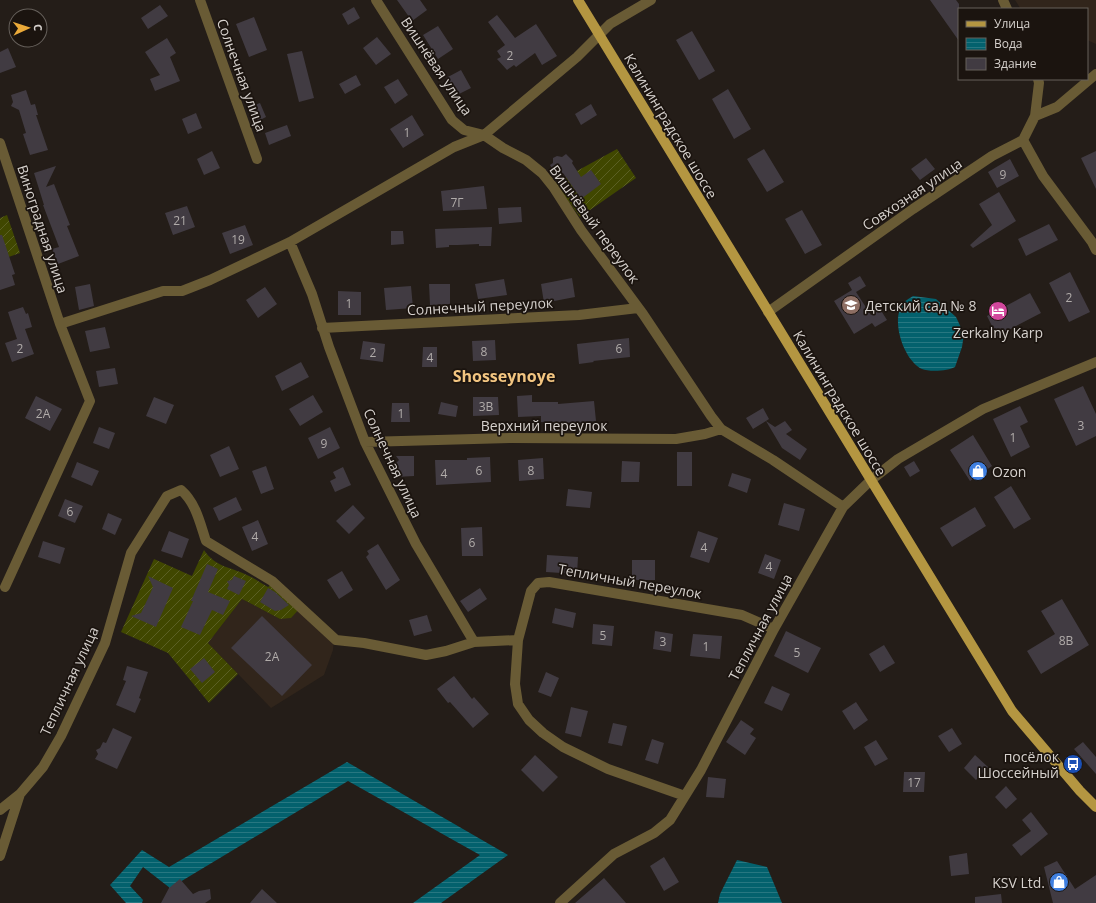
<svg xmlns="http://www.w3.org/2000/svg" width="1096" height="903" font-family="'Open Sans',sans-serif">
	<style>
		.built { fill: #31251b }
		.garden { fill: url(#garden-furrows) }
		.water { fill: url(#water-rules) }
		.building { fill: #413b42 }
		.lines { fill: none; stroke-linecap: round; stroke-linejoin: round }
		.minor { stroke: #695b35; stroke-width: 10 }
		.primary { stroke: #b49641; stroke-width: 10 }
		.labels { text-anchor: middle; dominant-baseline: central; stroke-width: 3.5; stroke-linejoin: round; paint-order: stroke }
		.number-label { font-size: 12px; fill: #b1acaa }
		.street-label { font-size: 14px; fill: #d6d1cd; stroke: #1b140f }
		.poi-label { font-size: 14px; fill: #d6d1cd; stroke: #1b140f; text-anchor: start }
		.quarter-label { font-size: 16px; font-weight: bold; fill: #f2c581; stroke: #1b140f }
	</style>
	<defs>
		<pattern id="garden-furrows" width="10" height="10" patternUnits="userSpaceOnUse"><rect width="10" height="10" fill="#404700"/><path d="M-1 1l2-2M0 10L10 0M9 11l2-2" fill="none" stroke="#5b6024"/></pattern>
		<pattern id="water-rules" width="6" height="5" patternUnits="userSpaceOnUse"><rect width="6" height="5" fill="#03616d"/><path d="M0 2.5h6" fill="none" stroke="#277781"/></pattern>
	</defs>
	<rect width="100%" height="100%" fill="#241d18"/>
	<!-- built -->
	<path class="built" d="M1015 0H1096V44L1087 40V9H1022L1020 8Z
		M242 599 280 619 301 607 334 637 333 650 324 675 271 708 208 643Z"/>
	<!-- garden -->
	<path class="garden" d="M617 149 636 178 580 217 555 183Z
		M7 215 20 253 0 260V218Z
		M204 550C216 568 232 567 249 576 256 579 262 584 268 587L272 584 301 607 291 618 280 619 242 599 208 643 238 674 209 703 168 653 121 632 154 559 192 576Z"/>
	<!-- water -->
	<path class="water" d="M913 296 936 299 956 317 964 334 962 347 955 367C949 371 929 372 922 369 904 361 890 320 903 303 905 301 910 298 913 296Z
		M347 762 508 855 441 903H413L480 855 348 781 170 888 143 867 130 886 143 900 142 903H126L110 885 142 850 169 867Z
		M737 860 767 867 782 903H718L720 894Z"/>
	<!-- building -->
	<path class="building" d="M397 0H420L427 10 412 21Z
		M930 0H956L959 4V41Z
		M160 5 168 16 148 29 141 18Z
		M354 7 360 18 348 25 342 14Z
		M497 15 515 38 536 24 557 56 542 65 535 53 516 67 514 65 507 70 497 59 501 57 497 51 505 45 488 22Z
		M254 17 267 50 249 57 236 24Z
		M438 26 453 49 438 59 423 35Z
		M692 31 715 71 699 80 676 40Z
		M377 37 391 54 376 65 363 48Z
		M167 38 176 53 170 57 180 81 155 91 150 79 160 75 145 52Z
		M8 48 16 67 0 73V52Z
		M302 51 314 98 299 102 287 54Z
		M461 70 471 88 455 96 446 78Z
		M356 75 361 85 345 94 339 84Z
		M398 79 408 95 395 104 384 87Z
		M728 89 751 129 734 139 712 99Z
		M26 90 31 105 35 104 38 115H36L48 150 30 155 23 134 26 133 19 110 11 106 13 102 11 95Z
		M260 103 266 117 258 121 252 106Z
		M591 104 597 115 581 125 575 114Z
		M196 113 202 128 188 134 182 119Z
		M412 115 424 135 403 148 390 129Z
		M287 125 291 136 269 145 265 133Z
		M764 149 784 182 767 192 747 159Z
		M212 151 220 168 204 175 197 159Z
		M1096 151V189L1081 158Z
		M566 154 573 161 572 163 581 177 591 170 601 184 581 199 563 173 557 177 550 165 553 163V158L557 156 562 157Z
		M926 158 935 169 920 180 911 169Z
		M1010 159 1019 176 997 188 988 172Z
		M56 166 46 187 54 184 70 225 67 226 79 256 58 264 52 249 59 247 43 205H44L34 173Z
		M484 186 487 209 443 211 441 191Z
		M999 192 1016 221 973 248 970 245 992 225 979 204Z
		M187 206 195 227 173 235 165 213Z
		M521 207 522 222 499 224 498 208Z
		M802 210 822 245 805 254 785 219Z
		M1049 224 1058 240 1026 256 1018 239Z
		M245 225 253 245 230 254 222 233Z
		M492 227 491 246H479V244L458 245H449V247L436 248 435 229Z
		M391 231H403L404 244 391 245Z
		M0 235H2L15 274 12 275 15 285 0 290Z
		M1070 272 1090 312 1069 322 1049 283Z
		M860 276 866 286 856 292 871 315 880 309 887 320 875 327 872 323 854 334 834 301 852 290 848 283Z
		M572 278 575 297 544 303 541 284Z
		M504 279 507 295 478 299 475 284Z
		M90 284 94 306 79 310 75 287Z
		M429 284H450V304L430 305Z
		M411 286 413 308 386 310 384 288Z
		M265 287 277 304 258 318 246 300Z
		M338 291 361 292V315H338Z
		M1030 293 1041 313 997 336 987 316Z
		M23 307 26 314 28 313 32 327 25 329 34 354 12 362 5 343 17 339 8 312Z
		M105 327 110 348 90 352 85 331Z
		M629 338 630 357 593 361 594 362 579 364 577 344Z
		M495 340 496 360 473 361 472 341Z
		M363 341 385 344 383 362 360 359Z
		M423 347H437V367H422Z
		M301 362 309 377 282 391 275 376Z
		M115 368 118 384 99 387 96 371Z
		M1083 386 1096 414V436L1076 446 1054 399Z
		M313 395 323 412 300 426 289 409Z
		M532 395V402H558V404L594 401 596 421 574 423 541 422V416L518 417 517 396Z
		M36 396 62 409 50 431 25 418Z
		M154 397 174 405 166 424 146 416Z
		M473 397H498L499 415 473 416Z
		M441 402 458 406 456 417 438 414Z
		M392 403H409L410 422H391Z
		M1020 406 1028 422 1020 426 1030 447 1011 457 993 419Z
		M763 408 769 419 766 421 775 427 785 421 792 430 786 434 807 449 800 460 782 448 766 421 753 429 746 418Z
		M99 427 115 433 109 449 93 443Z
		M330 427 340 448 318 459 308 438Z
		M973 435 992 466 970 481 950 450Z
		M229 446 239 469 220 477 210 455Z
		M677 452H692V486H677Z
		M396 456H414V476L396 477V463L399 460Z
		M490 457 491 482 436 485 435 460H467V458Z
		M543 458 544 479 519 481 518 460Z
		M622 461 640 462 639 482H621Z
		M914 461 920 471 910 477 904 467Z
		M77 462 99 471 92 486 71 477Z
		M266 466 274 489 261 494 252 471Z
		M343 467 351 485 335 492 330 481 336 478 333 472Z
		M732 473 751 479 747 493 728 486Z
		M1011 486 1031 519 1014 529 994 497Z
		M568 489 592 492 590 508 566 506Z
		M236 497 242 510 219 521 213 508Z
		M65 499 83 506 75 523 58 516Z
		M784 503 805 509 799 531 778 525Z
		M353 505 365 518 349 534 336 521Z
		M975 507 986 526 952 547 940 528Z
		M108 513 122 519 115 535 102 529Z
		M258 520 268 544 252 551 242 527Z
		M482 527 483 556H462L461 528Z
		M169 531 189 539 182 558 161 551Z
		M698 531 718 538 709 563 690 557Z
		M43 541 65 548 60 564 38 557Z
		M378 544 400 580 386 590 366 557 369 554 367 551Z
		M765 554 781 560 774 579 758 573Z
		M547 555 578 557 577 574 546 572Z
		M632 560H655V580H632Z
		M207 564 218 569 208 592 230 601 223 615 212 610 200 635 181 627 193 601H191Z
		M342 571 353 590 339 599 327 580Z
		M148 576 173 588 156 627 131 616 141 613 150 594 153 587Z
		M234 576 246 581 239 595 227 589 229 585 227 581 232 580Z
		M268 588 275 592 289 605 281 610 275 611 260 602Z
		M480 588 487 599 468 612 460 601Z
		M1062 599 1089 645 1041 674 1027 651 1055 634 1041 611Z
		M555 608 576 613 573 628 552 623Z
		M427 615 432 631 414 636 409 620Z
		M262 616 312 665 282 696 231 648Z
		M593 624 614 626 612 646 592 644Z
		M655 631 673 634 671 652 653 649Z
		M786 631 821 648 808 673 774 656Z
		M693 634 722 636 720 659 690 656Z
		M884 645 895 663 880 672 869 654Z
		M204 658 215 672 202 683 190 669Z
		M127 666 148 672 139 698 141 699 135 713 116 705 126 681 123 680Z
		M546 672 559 678 551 697 538 692Z
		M454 676 472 699 474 697 489 714 473 728 450 702 448 703 437 689Z
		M772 686 790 694 782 711 764 703Z
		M856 702 868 720 854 730 842 711Z
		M571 707 588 711 581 737 565 733Z
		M741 720 754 729 750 734 756 738 745 755 726 742Z
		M613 723 627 726 622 746 608 743Z
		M113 728 132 737 117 769 95 759 98 754 96 750 100 748 103 742 106 743Z
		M952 728 962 744 949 752 938 736Z
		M652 739 664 743 658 764 645 760Z
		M876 740 888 759 875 766 864 747Z
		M1083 742 1096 757V774L1074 749Z
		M535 755 558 777 543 792 521 770Z
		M975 755 988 767 976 780 964 768Z
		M904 772H925L924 792H903Z
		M708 777 726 779 724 798 706 797Z
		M1006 786 1017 799 1006 809 995 797Z
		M1031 812 1048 834 1021 856 1012 845 1031 831 1022 820Z
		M967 853 969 874 951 876 949 856Z
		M664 857 679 882 664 891 650 866Z
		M1057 861 1075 889 1096 875V903H1053L1044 867Z
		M604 878 626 903H575Z
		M180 879 193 894 199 891 210 889 211 899 205 903H161L169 888Z
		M262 889 277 903H250Z
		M1001 894 1002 903H975V897Z"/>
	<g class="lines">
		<!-- minor -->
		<path class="minor" d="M200 0 257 159
			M376 0 452 120 464 130 484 135 503 148 526 160 542 173 554 188 581 230 643 314 711 416 721 429 773 460 843 507
			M1003 0 1007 9
			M1035 116 1057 107 1096 74
			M1023 140 1043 176 1092 242 1096 250
			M0 143 60 324 90 401 5 587
			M290 242 312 294 329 347 365 442 416 544 474 642
			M768 312 913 209 992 156 1023 140 1035 116 1039 83 1038 79
			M60 324 163 291H182L210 280 290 242 454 147 484 135 577 57 610 24 651 0
			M322 328 579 315 638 308
			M365 442 512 438 676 439 705 434 721 429
			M685 796 608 769 563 747 543 733 529 720 518 704 515 684 518 640 531 591 538 583 549 582 742 615 774 629
			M0 810 20 794 43 767 61 736 105 643 131 553 167 496 181 490C196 503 200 523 206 541L272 581 336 640 364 643 426 655 446 651 474 642 518 640
			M0 856 20 794
			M560 903 614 854 654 833 670 820 701 770 774 629 843 507 871 480 898 459 983 409 1096 362"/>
		<!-- primary -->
		<path class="primary" d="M578 0 1012 711 1080 791 1096 807"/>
	</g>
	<!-- icons -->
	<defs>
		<g id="school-disc" transform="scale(1)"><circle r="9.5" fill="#8d6e63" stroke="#1b140f"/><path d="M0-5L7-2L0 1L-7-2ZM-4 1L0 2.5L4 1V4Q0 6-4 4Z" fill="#fff"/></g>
		<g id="hotel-disc" transform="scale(1)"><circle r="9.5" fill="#d1479c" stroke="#1b140f"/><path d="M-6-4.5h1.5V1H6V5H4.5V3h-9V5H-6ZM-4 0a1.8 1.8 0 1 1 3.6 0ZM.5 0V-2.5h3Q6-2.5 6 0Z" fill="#fff"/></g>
		<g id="shop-disc" transform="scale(1)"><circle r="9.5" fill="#3f7fe0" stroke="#1b140f"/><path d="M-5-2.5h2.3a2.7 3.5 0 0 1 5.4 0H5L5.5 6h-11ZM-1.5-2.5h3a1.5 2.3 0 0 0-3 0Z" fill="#fff"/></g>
		<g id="bus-disc" transform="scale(1)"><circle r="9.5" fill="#1a4fb4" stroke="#1b140f"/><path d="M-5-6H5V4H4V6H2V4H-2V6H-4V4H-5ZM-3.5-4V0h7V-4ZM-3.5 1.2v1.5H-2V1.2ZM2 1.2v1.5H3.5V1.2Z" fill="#fff"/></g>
	</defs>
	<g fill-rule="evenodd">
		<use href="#school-disc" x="851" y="305"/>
		<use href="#hotel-disc" x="998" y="311"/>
		<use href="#shop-disc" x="978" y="471"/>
		<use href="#bus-disc" x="1073" y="764"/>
		<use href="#shop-disc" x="1059" y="882"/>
	</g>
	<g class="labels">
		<!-- number labels -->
		<g class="number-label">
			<text x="510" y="55">2</text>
			<text x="407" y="132">1</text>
			<text x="1003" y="174">9</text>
			<text x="457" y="202">7Г</text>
			<text x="180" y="220">21</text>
			<text x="238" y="239">19</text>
			<text x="1069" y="297">2</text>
			<text x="349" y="303">1</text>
			<text x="20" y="348">2</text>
			<text x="619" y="348">6</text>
			<text x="484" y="351">8</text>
			<text x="373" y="352">2</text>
			<text x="430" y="357">4</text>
			<text x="486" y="406">3В</text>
			<text x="43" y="413">2А</text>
			<text x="401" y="413">1</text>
			<text x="1081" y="425">3</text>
			<text x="1013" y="437">1</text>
			<text x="324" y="443">9</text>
			<text x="479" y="470">6</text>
			<text x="531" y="470">8</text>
			<text x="444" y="473">4</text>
			<text x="70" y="511">6</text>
			<text x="255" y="536">4</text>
			<text x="472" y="542">6</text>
			<text x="704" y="547">4</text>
			<text x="769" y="566">4</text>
			<text x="603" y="635">5</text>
			<text x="1066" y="640">8В</text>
			<text x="663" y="641">3</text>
			<text x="706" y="646">1</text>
			<text x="797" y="652">5</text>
			<text x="272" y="656">2А</text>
			<text x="914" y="782">17</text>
		</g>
		<!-- street labels -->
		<g class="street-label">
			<text transform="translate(437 66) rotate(56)">Вишнёвая улица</text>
			<text transform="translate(242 75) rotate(70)">Солнечная улица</text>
			<text transform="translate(671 126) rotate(59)">Калининградское шоссе</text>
			<text transform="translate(912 194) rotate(-34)">Совхозная улица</text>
			<text transform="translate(595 224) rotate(54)">Вишнёвый переулок</text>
			<text transform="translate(43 229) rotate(72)">Виноградная улица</text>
			<text transform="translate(480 306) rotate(-3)">Солнечный переулок</text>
			<text transform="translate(840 403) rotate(59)">Калининградское шоссе</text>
			<text x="544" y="425">Верхний переулок</text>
			<text transform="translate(393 463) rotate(65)">Солнечная улица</text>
			<text transform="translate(630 581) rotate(10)">Тепличный переулок</text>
			<text transform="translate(760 627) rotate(-62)">Тепличная улица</text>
			<text transform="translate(69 681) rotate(-65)">Тепличная улица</text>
		</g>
		<!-- poi labels -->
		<g class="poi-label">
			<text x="865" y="305">Детский сад № 8</text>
			<text x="998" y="332" text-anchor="middle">Zerkalny Karp</text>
			<text x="992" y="471">Ozon</text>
			<text x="1059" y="756" text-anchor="end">посёлок<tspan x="1059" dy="16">Шоссейный</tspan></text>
			<text x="1045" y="882" text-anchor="end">KSV Ltd.</text>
		</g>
		<!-- quarter labels -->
		<g class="quarter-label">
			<text x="504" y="376">Shosseynoye</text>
		</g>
	</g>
	<!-- legend -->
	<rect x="958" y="8" width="130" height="72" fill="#1b140f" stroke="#66605b"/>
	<rect x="966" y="21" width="20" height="6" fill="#b49641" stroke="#66605b"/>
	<text x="994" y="28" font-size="12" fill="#d6d1cd">Улица</text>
	<rect x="966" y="38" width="20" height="12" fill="url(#water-rules)" stroke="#66605b"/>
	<text x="994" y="48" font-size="12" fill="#d6d1cd">Вода</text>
	<rect x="966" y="58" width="20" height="12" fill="#413b42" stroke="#66605b"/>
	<text x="994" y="68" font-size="12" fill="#d6d1cd">Здание</text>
	<!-- north arrow -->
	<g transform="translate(28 28) rotate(87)"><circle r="19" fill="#1b140f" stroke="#66605b"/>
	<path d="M0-3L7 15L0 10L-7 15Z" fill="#ebaa39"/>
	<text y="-6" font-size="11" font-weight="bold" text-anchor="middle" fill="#d6d1cd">С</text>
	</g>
</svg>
